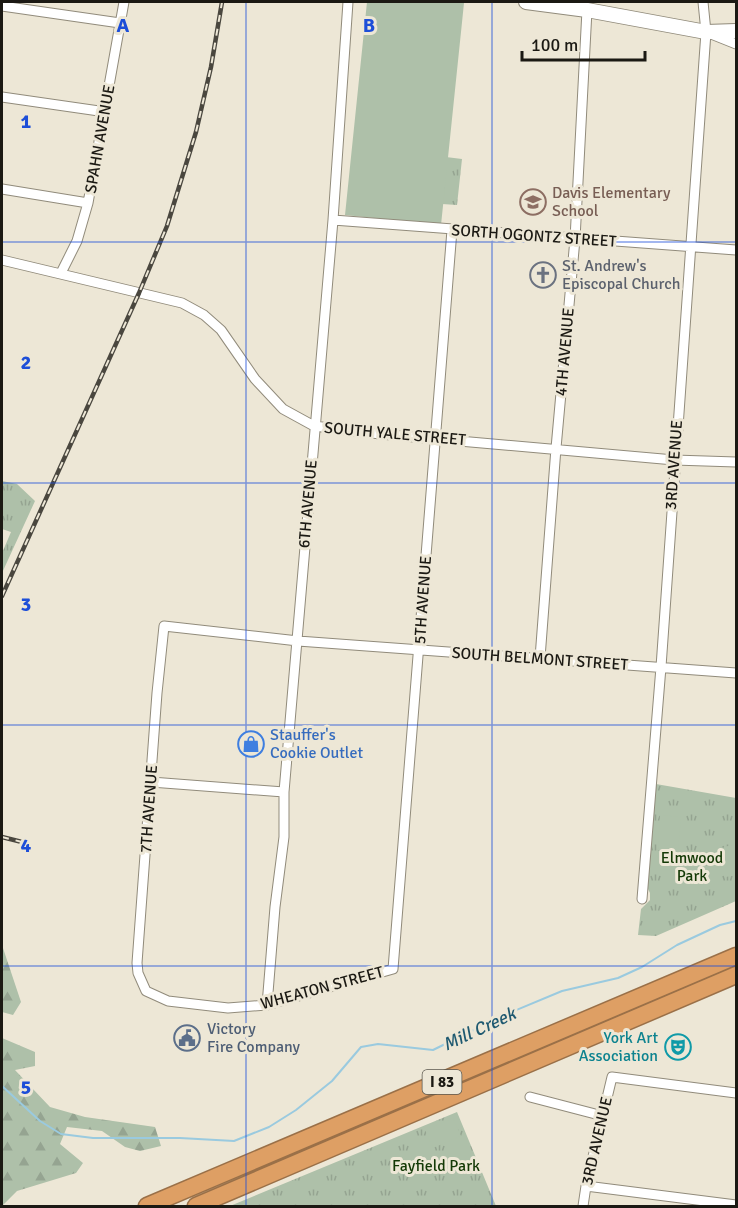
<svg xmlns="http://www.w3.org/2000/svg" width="738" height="1208" font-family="Signika,sans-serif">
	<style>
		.grass { fill: url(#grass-tufts) }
		.forest { fill: url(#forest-firs) }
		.pitch { fill: #aec0a9 }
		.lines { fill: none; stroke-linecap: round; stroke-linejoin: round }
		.stream { stroke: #9acadf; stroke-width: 2 }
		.street-casing { stroke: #918b7b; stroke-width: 11 }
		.secondary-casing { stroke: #918b7b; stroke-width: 16 }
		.highway-casing { stroke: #9a7048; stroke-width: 19 }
		.street { stroke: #fff; stroke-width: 9 }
		.secondary { stroke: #fff; stroke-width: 14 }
		.highway { stroke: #de9f64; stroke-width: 16 }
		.rail-casing { stroke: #4a473f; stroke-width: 4.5 }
		.rail { stroke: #ede7d6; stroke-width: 2; stroke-dasharray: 7; stroke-linecap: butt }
		.grid { fill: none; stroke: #1d4ed8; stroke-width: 1.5; stroke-opacity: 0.55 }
		.labels { text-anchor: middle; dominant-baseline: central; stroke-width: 6; stroke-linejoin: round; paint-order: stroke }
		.shield { fill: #ede7d6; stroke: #5a574e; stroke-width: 1.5 }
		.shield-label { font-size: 15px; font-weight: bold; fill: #1b1913 }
		.street-label { font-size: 16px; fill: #1b1913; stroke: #ede7d6 }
		.education-label { font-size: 16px; fill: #785e54; stroke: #ede7d6; text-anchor: start }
		.worship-label { font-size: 16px; fill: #5b616d; stroke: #ede7d6; text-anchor: start }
		.shop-label { font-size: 16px; fill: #366cbe; stroke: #ede7d6; text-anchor: start }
		.park-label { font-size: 16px; fill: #143906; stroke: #ede7d6 }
		.service-label { font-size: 16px; fill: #4e5e75; stroke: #ede7d6; text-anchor: start }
		.culture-label { font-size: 16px; fill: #0d838f; stroke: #ede7d6; text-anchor: end }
		.water-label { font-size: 18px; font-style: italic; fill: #1e5970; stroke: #ede7d6 }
		.grid-label { font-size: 20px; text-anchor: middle; font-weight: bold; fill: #1d4ed8; stroke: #ede7d6; stroke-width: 6; stroke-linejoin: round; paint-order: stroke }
	</style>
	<defs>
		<pattern id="grass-tufts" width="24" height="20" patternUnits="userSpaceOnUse" patternTransform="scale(1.5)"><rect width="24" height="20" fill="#aec0a9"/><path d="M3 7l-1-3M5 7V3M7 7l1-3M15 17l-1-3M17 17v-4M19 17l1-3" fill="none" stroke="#95a491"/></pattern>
		<pattern id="forest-firs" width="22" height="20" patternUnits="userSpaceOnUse" patternTransform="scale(1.5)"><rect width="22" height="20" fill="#aec0a9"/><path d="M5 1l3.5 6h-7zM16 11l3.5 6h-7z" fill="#95a491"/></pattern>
	</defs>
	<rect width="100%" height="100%" fill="#ede7d6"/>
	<!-- grass -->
	<path class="grass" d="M446 157 462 159 457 205 442 204Z
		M2 481 17 484 35 501 2 573V553L11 532 2 529Z
		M656 784 736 798V901L656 936 638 935 641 909 650 900V893L646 885Z
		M457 1112 496 1206H230Z"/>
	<!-- forest -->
	<path class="forest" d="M2 945 21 1002 13 1015 2 1012Z
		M2 1038 35 1052V1066L15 1070 50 1107 85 1117 155 1127 161 1146 140 1151 125 1147 102 1131 67 1127 60 1144 83 1163 76 1173 17 1191 2 1206Z"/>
	<!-- pitch -->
	<path class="pitch" d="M367 2H445L464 3 441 225 345 215Z
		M660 815 681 817 678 851 658 850Z
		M736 844V875L726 877 718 869 717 856 724 847Z
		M453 1118 461 1136 433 1148 425 1130Z"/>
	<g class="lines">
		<!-- stream -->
		<path class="stream" d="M2 1086 40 1121 61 1134 93 1138H180L234 1141 269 1127 296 1110 332 1081 361 1047 378 1044 433 1050 502 1016 562 991 618 978 642 967 677 945 720 925 736 921"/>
		<!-- street casing -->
		<g class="street-casing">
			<path id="street" d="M2 6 120 23
				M711 34 736 44
				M2 97 106 112
				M2 189 88 203
				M333 220 736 250
				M452 230C432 476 413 723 393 969L267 1005 228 1008 168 1001 146 991 138 973 137 963 157 693 164 626 298 641 736 673
				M2 260 182 303 204 315 221 330 255 379 283 409 314 426 380 434 674 460 736 462
				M61 273 77 241 88 203 124 2
				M540 658 556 448 575 239 587 10
				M151 782 284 792
				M642 899 661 667 706 32 703 2
				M267 1005 275 907 284 837V792L333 220 348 2
				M530 1097 603 1116
				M586 1186 736 1205
				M583 1206 586 1186 612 1077 736 1093"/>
		</g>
		<!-- secondary casing -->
		<g class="secondary-casing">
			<path id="secondary" d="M526 2 587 10 706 32 736 31"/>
		</g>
		<!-- highway casing -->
		<g class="highway-casing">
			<path id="highway" d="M147 1206 736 956
				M196 1206 736 975"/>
		</g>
		<!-- street -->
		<use href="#street" class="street"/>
		<!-- secondary -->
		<use href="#secondary" class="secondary"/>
		<!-- highway -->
		<use href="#highway" class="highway"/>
		<!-- rail casing -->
		<g class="rail-casing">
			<path id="rail" d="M2 596 139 293 167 226 196 132 211 67 222 2
				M2 837 22 842"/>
		</g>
		<!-- rail -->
		<use href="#rail" class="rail"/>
	</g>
	<!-- grid -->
	<path class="grid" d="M246 2V1206M492 2V1206M2 242H736M2 483H736M2 725H736M2 966H736"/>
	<!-- icons -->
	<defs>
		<g id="school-ring" transform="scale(1.35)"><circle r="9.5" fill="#ede7d6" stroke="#8d6e63" stroke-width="1.5"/><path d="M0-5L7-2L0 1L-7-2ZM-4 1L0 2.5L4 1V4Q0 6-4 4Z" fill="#8d6e63"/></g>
		<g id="church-ring" transform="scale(1.35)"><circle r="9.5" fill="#ede7d6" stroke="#6b7280" stroke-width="1.5"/><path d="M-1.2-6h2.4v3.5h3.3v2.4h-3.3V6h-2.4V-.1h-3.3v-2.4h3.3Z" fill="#6b7280"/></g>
		<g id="shop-ring" transform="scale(1.35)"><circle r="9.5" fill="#ede7d6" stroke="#3f7fe0" stroke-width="1.5"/><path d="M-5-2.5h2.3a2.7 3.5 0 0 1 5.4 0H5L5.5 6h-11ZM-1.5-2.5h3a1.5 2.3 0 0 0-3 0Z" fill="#3f7fe0"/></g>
		<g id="civic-ring" transform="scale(1.35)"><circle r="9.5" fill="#ede7d6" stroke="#5c6f8a" stroke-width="1.5"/><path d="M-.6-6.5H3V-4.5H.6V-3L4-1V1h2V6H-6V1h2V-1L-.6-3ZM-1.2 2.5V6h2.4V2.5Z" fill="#5c6f8a"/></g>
		<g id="theatre-ring" transform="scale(1.35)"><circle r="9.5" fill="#ede7d6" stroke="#0f9aa8" stroke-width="1.5"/><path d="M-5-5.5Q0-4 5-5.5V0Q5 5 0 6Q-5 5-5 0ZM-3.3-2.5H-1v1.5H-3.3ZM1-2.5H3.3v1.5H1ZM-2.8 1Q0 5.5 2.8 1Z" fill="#0f9aa8"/></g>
	</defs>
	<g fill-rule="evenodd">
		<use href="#school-ring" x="533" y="202"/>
		<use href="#church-ring" x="543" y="275"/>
		<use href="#shop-ring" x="251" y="744"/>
		<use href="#civic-ring" x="187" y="1038"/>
		<use href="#theatre-ring" x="678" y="1047"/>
	</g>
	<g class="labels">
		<!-- shield labels -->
		<rect class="shield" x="422.5" y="1070" width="39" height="24" rx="4.5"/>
		<g class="shield-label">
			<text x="442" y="1082">I 83</text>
		</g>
		<!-- street labels -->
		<g class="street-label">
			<text transform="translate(100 139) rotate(-80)">SPAHN AVENUE</text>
			<text transform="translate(534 236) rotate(4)">SORTH OGONTZ STREET</text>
			<text transform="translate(565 352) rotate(-85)">4TH AVENUE</text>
			<text transform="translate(395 434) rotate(5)">SOUTH YALE STREET</text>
			<text transform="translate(674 465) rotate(-86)">3RD AVENUE</text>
			<text transform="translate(308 504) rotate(-85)">6TH AVENUE</text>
			<text transform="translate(423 600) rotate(-86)">5TH AVENUE</text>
			<text transform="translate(540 659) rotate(4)">SOUTH BELMONT STREET</text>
			<text transform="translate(149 809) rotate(-86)">7TH AVENUE</text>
			<text transform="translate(322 988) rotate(-15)">WHEATON STREET</text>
			<text transform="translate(597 1141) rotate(-77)">3RD AVENUE</text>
		</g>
		<!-- education labels -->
		<g class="education-label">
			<text x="552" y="193">Davis Elementary<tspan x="552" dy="18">School</tspan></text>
		</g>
		<!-- worship labels -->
		<g class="worship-label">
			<text x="562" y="266">St. Andrew's<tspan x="562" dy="18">Episcopal Church</tspan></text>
		</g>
		<!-- shop labels -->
		<g class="shop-label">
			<text x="270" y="735">Stauffer's<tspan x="270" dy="18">Cookie Outlet</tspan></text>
		</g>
		<!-- park labels -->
		<g class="park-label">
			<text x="692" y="858">Elmwood<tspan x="692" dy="18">Park</tspan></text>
			<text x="436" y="1166">Fayfield Park</text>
		</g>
		<!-- service labels -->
		<g class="service-label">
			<text x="207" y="1029">Victory<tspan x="207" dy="18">Fire Company</tspan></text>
		</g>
		<!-- culture labels -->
		<g class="culture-label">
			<text x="658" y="1038">York Art<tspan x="658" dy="18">Association</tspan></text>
		</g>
		<!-- water labels -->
		<g class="water-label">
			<text transform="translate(479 1029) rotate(-25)">Mill Creek</text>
		</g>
	</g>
	<g class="grid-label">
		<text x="123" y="32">A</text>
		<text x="369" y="32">B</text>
		<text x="26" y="128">1</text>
		<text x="26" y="369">2</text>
		<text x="26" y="611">3</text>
		<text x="26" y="852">4</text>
		<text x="26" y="1094">5</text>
	</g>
	<!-- border -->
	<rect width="738" height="1208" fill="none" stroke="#1b1913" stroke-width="6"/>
	<!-- scale -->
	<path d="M522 51v9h123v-9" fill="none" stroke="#1b1913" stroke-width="3"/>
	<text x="531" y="51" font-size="18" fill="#1b1913" stroke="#ede7d6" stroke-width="4.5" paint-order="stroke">100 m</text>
</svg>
